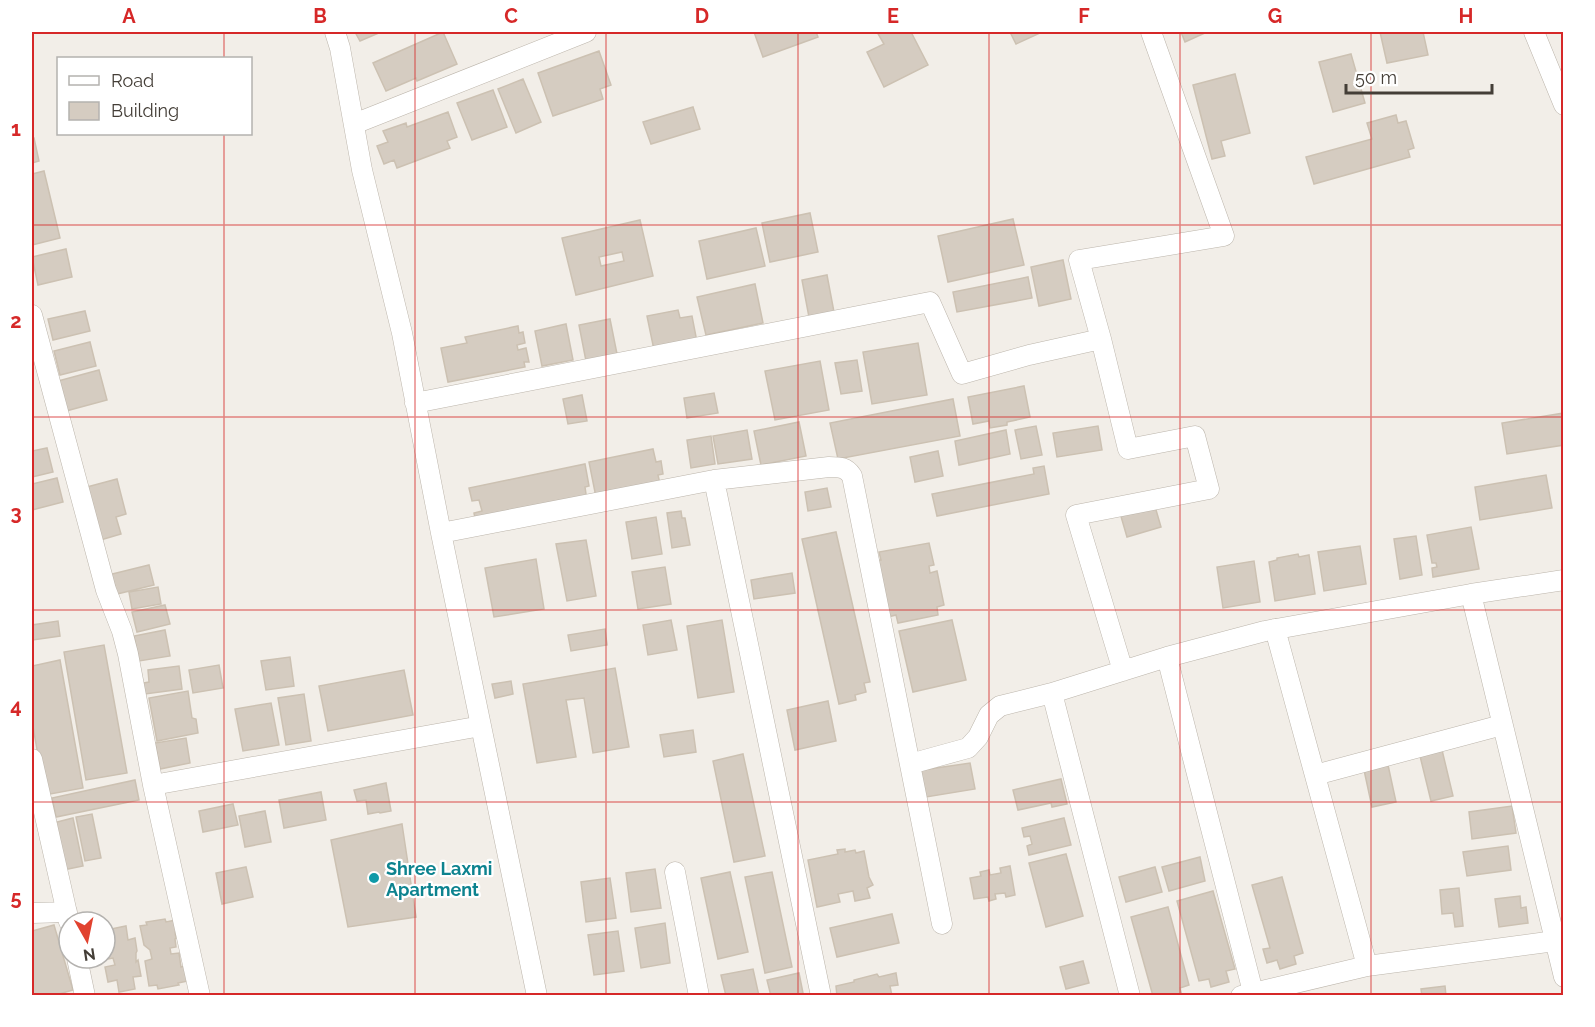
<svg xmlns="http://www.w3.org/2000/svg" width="1595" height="1027" font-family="Raleway,sans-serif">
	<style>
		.building { fill: #d5ccc1; stroke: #ccc1b2; stroke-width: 1.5; fill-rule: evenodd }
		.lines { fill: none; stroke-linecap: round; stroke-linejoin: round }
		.street-casing { stroke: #bcb5ab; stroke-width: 21 }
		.street { stroke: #fff; stroke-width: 20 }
		.grid { fill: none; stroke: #d62828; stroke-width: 1.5; stroke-opacity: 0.55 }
		.culture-dot { fill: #0f9aa8; stroke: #fff; stroke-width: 2 }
		.labels { text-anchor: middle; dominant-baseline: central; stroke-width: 4.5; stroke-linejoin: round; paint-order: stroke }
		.culture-label { font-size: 18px; font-weight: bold; fill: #0d838f; stroke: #fff; text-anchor: start }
		.neatline { fill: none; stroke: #d62828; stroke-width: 2 }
		.grid-label { font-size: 20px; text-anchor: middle; font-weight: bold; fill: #d62828 }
	</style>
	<rect width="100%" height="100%" fill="#f2eee8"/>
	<!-- building -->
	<path class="building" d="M355 32H381L360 41Z
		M443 32 457 64 417 81 416 78 386 91 373 63Z
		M754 32H816L818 37 763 57Z
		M877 32H911L928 65 884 87 867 52 884 44Z
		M1010 32H1042L1016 44Z
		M1181 32H1207L1185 42Z
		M1380 32H1423L1428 55 1387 63Z
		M599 51 611 85 600 89 603 99 553 116 538 73Z
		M1351 54 1365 103 1333 112 1319 62Z
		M1235 74 1250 133 1221 141 1225 156 1212 159 1193 85Z
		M523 79 541 122 516 133 498 89Z
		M493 90 507 127 472 140 457 103Z
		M693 107 700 129 651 144 643 122Z
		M448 112 457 137 447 141 450 148 397 168 394 160 384 164 377 146 388 142 383 131 406 123 407 127Z
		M1396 115 1398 123 1406 121 1414 148 1408 150 1410 157 1314 184 1306 157 1372 139 1367 123Z
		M32 138H34L39 161 32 163Z
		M44 171 60 238 32 245V174Z
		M810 213 818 252 770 262 762 223Z
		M1013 219 1024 265 948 282 938 236Z
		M640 220 653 276 576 295 562 238ZM622 252 624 261 601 266 599 257Z
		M756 228 765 266 707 279 699 241Z
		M66 249 72 277 38 285 32 257Z
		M1063 260 1071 299 1039 306 1031 267Z
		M827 275 834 312 809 317 802 280Z
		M1028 277 1032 298 957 312 953 292Z
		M755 284 763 323 706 335 697 297Z
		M678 310 680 318 692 316 697 342 654 350 647 316Z
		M85 311 90 331 53 340 48 319Z
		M610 319 617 354 586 361 579 325Z
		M566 324 573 360 542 366 535 331Z
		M518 326 519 333 523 332 525 343 517 345 518 350 526 348 529 362H524L525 367 448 382 441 348 467 343 465 337Z
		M90 342 96 366 60 375 54 351Z
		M918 343 927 395 872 404 863 352Z
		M857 360 862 391 841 394 835 363Z
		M820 361 829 410 775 420 765 371Z
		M99 370 107 400 66 411 58 381Z
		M1024 386 1030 417 1007 422V425L990 428 989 421 973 424 968 397Z
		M714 393 718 413 687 418 684 398Z
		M582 395 587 421 568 424 563 399Z
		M953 399 960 436 838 459 830 423Z
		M1564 413V445L1507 454 1502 423Z
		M799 422 806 456 761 465 754 431Z
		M1036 426 1042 455 1021 459 1015 430Z
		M1098 426 1102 450 1057 457 1053 433Z
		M747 430 752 459 718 464 713 436Z
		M1006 430 1010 454 959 465 955 441Z
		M711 436 715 464 691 468 687 440Z
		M47 448 53 472 32 477V451Z
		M653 449 656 462 661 461 663 474 658 475 660 484 596 497 589 462Z
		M938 451 943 476 915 482 910 457Z
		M585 464 589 486 585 487 587 501 476 524 474 513 482 511 479 500 472 501 469 488Z
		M1044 466 1049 494 937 516 932 494 1034 474 1033 468Z
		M1546 475 1552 508 1480 520 1475 487Z
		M57 478 63 502 32 510V484Z
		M117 479 126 514 116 517 121 534 97 541 83 488Z
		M827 488 831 507 808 511 805 492Z
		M1154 503 1161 527 1127 537 1120 513Z
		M681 511 682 518H685L690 545 672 548 667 513Z
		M656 517 662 554 632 559 626 522Z
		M1471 527 1479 569 1433 577 1432 568 1437 567 1436 563H1432L1427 535Z
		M836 532 870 682 864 683 866 692 855 695 856 700 839 704 802 539Z
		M1416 536 1422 575 1400 579 1394 539Z
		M586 540 596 596 567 601 556 544Z
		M929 543 934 565 929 566 930 573 937 571 944 605 937 607 938 615 898 623 896 615 884 618 873 561 881 560 879 552Z
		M1360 546 1366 584 1324 591 1318 552Z
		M1298 554 1299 557 1309 555 1315 594 1275 601 1269 562 1277 560V558Z
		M536 559 544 609 494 617 485 568Z
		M1254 561 1260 602 1223 608 1217 567Z
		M149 565 154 585 113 595 108 575Z
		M665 567 671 604 638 609 632 572Z
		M792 573 795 593 754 599 751 580Z
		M158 587 161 604 132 609 129 592Z
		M165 605 170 624 137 632 132 612Z
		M671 620 677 650 648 655 643 625Z
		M722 620 734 692 698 698 687 626Z
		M952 620 966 680 913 692 899 631Z
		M58 621 60 636 33 640 32 625Z
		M605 629 607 645 571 651 568 635Z
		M165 630 170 656 139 661 134 636Z
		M104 645 127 773 86 780 64 652Z
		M290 657 294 686 266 690 261 661Z
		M60 660 83 788 45 795 32 721V666Z
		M219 665 223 688 193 693 189 670Z
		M179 666 182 689 145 694 143 683 149 682 148 670Z
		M615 668 629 747 593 753 584 698 566 700 576 757 537 763 523 684Z
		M404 670 413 715 328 731 319 686Z
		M511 681 513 694 495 698 492 684Z
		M188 691 192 718 196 719 198 733 157 741 149 698Z
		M304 694 311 741 286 745 278 698Z
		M828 701 836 741 795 750 787 710Z
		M271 703 279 745 243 751 235 709Z
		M693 730 696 752 664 757 660 735Z
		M186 738 190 763 160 769 155 743Z
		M1442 750 1453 796 1431 801 1420 756Z
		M743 754 765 856 734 862 713 761Z
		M970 763 975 789 920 798 916 771Z
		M1388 765 1396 802 1372 807 1364 770Z
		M1061 779 1067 804 1052 807 1051 803 1018 810 1013 790Z
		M135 780 139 800 56 817 52 798Z
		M386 783 391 811 380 813 379 812 368 814 366 800 357 801 354 790Z
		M321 792 326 820 284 828 279 800Z
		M233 804 238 825 203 832 199 811Z
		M1512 806 1516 833 1472 839 1469 812Z
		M265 811 271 842 245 847 239 816Z
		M92 814 101 858 85 861 76 817Z
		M73 818 83 866 63 870 53 823Z
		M1064 818 1071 845 1029 855 1027 846 1032 844 1030 836 1024 837 1022 828Z
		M402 824 416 917 348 927 331 840Z
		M1508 846 1511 870 1467 876 1463 852Z
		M845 849V852L855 850 856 853 864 851 869 877 873 885 867 888 870 898 855 901 853 891 838 894 840 902 817 907 808 860 838 854 837 850Z
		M1066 854 1083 916 1046 927 1029 863Z
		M1200 857 1205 881 1169 891 1162 867Z
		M1010 866 1015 895 1006 897 1005 893 995 894 996 899 989 901 988 897 974 899 970 878 981 876 980 872 989 870 990 875 1001 873 1000 868Z
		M246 867 253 897 222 904 216 873Z
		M1155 867 1162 892 1126 902 1119 877Z
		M655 869 661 908 631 912 626 873Z
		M730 872 748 952 718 959 701 878Z
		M772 872 792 967 765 973 745 877Z
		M1282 877 1303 953 1294 956 1296 964 1280 969 1277 960 1267 963 1263 949 1270 948 1252 885Z
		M610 878 616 918 586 922 581 882Z
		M1459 888 1463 926 1455 927 1453 913 1442 914 1440 890Z
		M1213 891 1235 969 1226 971 1229 982 1211 987 1209 979 1199 981 1177 901Z
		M1520 896 1521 908 1526 907 1528 923 1499 927 1495 899Z
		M1168 907 1189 985 1180 988 1182 996H1153L1131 917Z
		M892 914 899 943 837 957 830 928Z
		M165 919 166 922 176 920 178 930 175 932 176 938 175 939 176 947 170 948 171 954 179 953 181 967 185 966 188 981 178 983 179 985 158 989 157 985 149 986 145 961 152 959 150 950 144 945 140 926 147 925 146 922Z
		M665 923 670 963 641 968 635 928Z
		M54 925 73 990 52 996H32V931Z
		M126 926 128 940 135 938 137 951 136 953V962L138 960 141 976 133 977 135 989 119 992 117 980 108 982 105 967 115 965 113 958 103 960 102 958H105V941H108L106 930Z
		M618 931 624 971 594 975 588 935Z
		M1083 961 1089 983 1066 989 1060 967Z
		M753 969 759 996H726L721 975Z
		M799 973 803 993 793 996H771L767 980Z
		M896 973 898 985 890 986 892 996H837L836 986 854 982V980L877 974 879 977Z
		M1445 986 1446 996H1422L1421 989Z"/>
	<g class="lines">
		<!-- street casing -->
		<g class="street-casing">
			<path id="street" d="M335 32 340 48 362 170 402 333 441 533 537 996
				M1534 32 1564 105
				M354 124 586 32
				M32 315 106 590 122 631 128 654 153 785 200 996
				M1101 339 1079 260 1224 236 1151 32
				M415 403 930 302 962 374 1029 355 1101 339 1128 449 1195 436 1209 489 1076 515 1123 671
				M714 480 821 996
				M441 533 714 480 829 467C840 467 846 467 852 476L942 924
				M1471 594 1564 977
				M1275 629 1367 966 1555 941
				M1167 657 1253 992
				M1052 693 1130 996
				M32 759 69 922
				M910 764 968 748 978 737 989 715 1000 706 1052 693 1167 657 1265 631 1471 594 1564 580
				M1315 775 1502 725
				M153 785 481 726
				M675 872 699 996
				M32 913 67 912
				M77 958 85 996
				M1241 996 1367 966"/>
		</g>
		<!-- street -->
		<use href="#street" class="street"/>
	</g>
	<!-- grid -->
	<path class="grid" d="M224 32V58M415 32V996M606 32V996M798 32V996M989 32V996M1180 32V996M1371 32V996M224 134V996M32 225H1564M32 417H1564M32 610H1564M32 802H1564"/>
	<!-- markers -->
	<circle class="culture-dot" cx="374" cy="878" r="6"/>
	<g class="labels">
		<!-- culture labels -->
		<g class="culture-label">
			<text x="386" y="868">Shree Laxmi<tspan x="386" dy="21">Apartment</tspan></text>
		</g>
	</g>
	<!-- border -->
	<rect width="1595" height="1027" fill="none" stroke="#ffffff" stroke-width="66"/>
	<!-- legend -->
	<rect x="57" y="57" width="195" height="78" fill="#ffffff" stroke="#b4b2af" stroke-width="1.5"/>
	<rect x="69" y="76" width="30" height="9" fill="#ffffff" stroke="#b4b2af" stroke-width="1.5"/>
	<text x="111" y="87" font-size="18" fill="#443e37">Road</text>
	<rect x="69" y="102" width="30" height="18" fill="#d5ccc1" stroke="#b4b2af" stroke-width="1.5"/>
	<text x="111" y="117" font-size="18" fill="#443e37">Building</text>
	<!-- north arrow -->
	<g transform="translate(87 940) rotate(171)"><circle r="28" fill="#ffffff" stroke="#b4b2af" stroke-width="1.5"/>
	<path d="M0-4.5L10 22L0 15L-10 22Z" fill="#e1422f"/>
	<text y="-9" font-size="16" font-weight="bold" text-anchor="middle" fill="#443e37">N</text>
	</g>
	<!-- scale -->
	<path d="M1346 84v9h146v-9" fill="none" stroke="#443e37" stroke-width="3"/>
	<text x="1355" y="84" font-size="18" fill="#443e37" stroke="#ffffff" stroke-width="4.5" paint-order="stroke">50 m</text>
	<rect x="33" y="33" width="1529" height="961" class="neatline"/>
	<g class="grid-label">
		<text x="129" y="23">A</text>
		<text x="320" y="23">B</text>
		<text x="511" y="23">C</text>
		<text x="702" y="23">D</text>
		<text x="893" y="23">E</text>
		<text x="1084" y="23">F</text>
		<text x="1275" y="23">G</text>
		<text x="1466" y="23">H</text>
		<text x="16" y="136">1</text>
		<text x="16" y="328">2</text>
		<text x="16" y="520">3</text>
		<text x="16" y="713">4</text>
		<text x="16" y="905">5</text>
	</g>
</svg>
